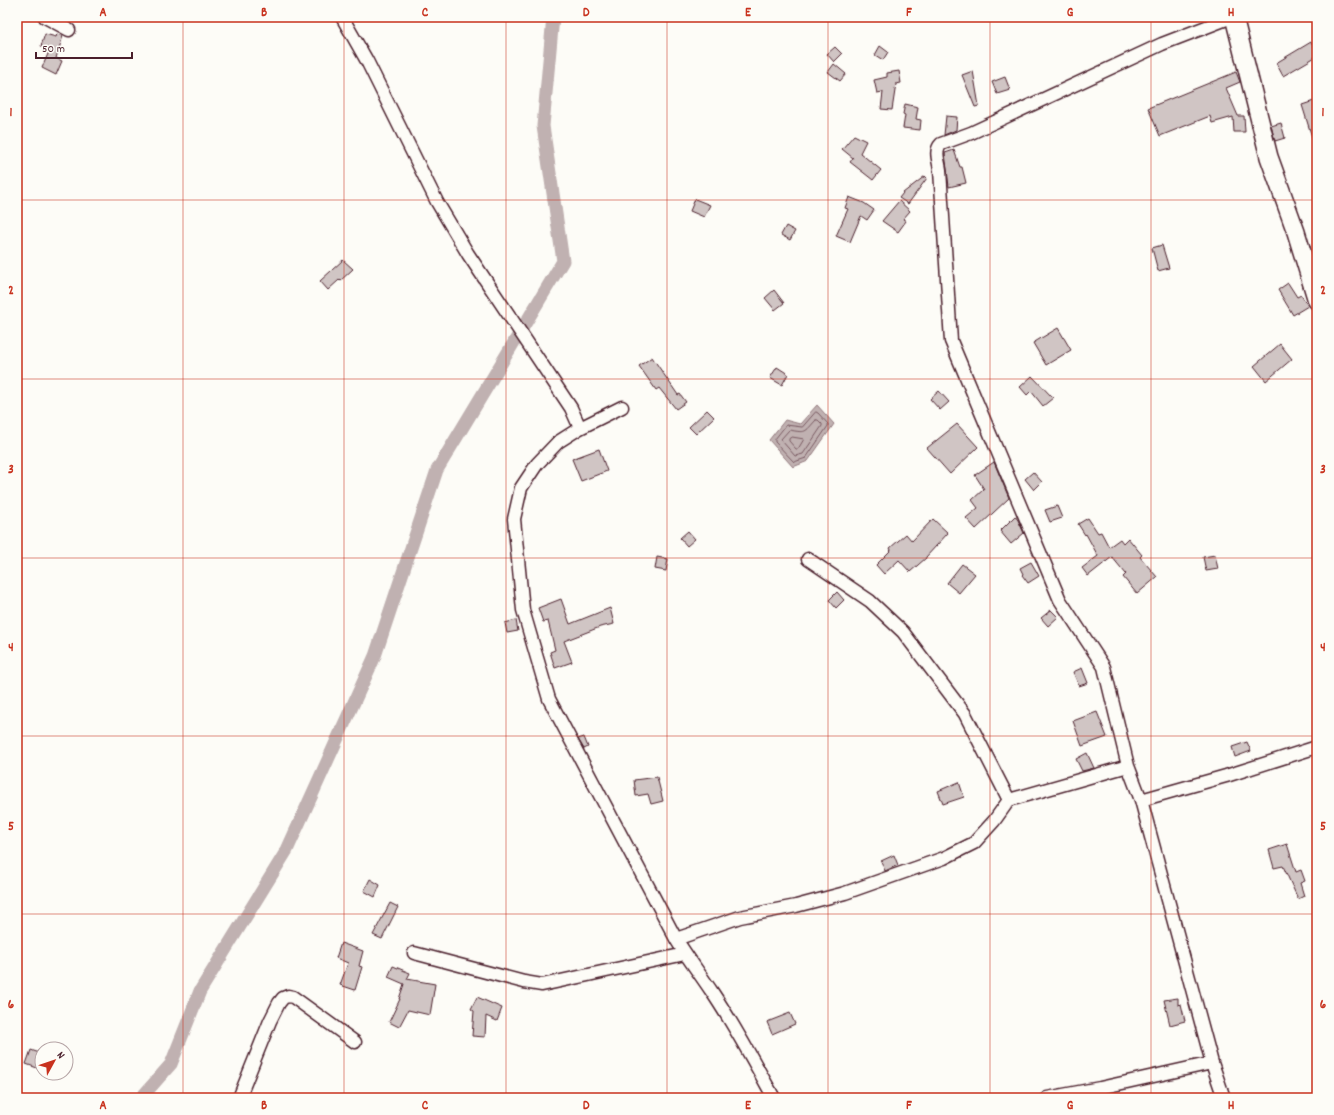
<svg xmlns="http://www.w3.org/2000/svg" width="1334" height="1115" font-family="Dekko,sans-serif">
	<style>
		.water { fill: #c0b1b1; stroke: #91777b }
		.lines { fill: none; stroke-linecap: round; stroke-linejoin: round }
		.shore { stroke: #795961; stroke-width: 1 }
		.canal { stroke: #c0b1b1; stroke-width: 13 }
		.building { fill: #d0c5c4; stroke: #4a1f2b }
		.minor-casing { stroke: #4a1f2b; stroke-width: 15 }
		.secondary-casing { stroke: #4a1f2b; stroke-width: 20 }
		.minor { stroke: #fdfcf7; stroke-width: 12 }
		.secondary { stroke: #fdfcf7; stroke-width: 17 }
		.grid { fill: none; stroke: #c8321e; stroke-width: 1; stroke-opacity: 0.55 }
		.neatline { fill: none; stroke: #c8321e; stroke-width: 1.5 }
		.grid-label { font-size: 13px; text-anchor: middle; font-weight: bold; fill: #c8321e }
	</style>
	<rect width="100%" height="100%" fill="#fdfcf7"/>
	<filter id="ink" filterUnits="userSpaceOnUse"><feTurbulence type="fractalNoise" baseFrequency=".025" numOctaves="2"/><feDisplacementMap in="SourceGraphic" scale="8" xChannelSelector="R" yChannelSelector="G"/><feConvolveMatrix kernelMatrix="1 2 1 2 8 2 1 2 1" color-interpolation-filters="sRGB"/></filter>
	<g filter="url(#ink)">
		<!-- water -->
		<path class="water" d="M817 405 834 424 808 461 793 467 769 440 785 420 800 424Z"/>
		<g class="lines">
			<!-- shore -->
			<path class="shore" d="M816 412 818 413 828 424V426L806 458 794 462 775 442V439L786 425 802 427Z
				M816 420H818L822 424V426L803 454 795 456 782 441 781 439 789 430C807 433 804 433 816 420Z
				M792 437 804 439 798 449H796L789 441V439Z"/>
			<!-- canal -->
			<path class="canal" d="M141 1098 171 1064 200 991 287 850 375 656 437 470 563 261 543 126 553 17"/>
		</g>
		<!-- building -->
		<path class="building" d="M45 34 56 37 57 34 63 36 56 58 62 61 56 75 42 68 50 49 41 46Z
			M1311 42 1317 52V56L1283 76 1276 63Z
			M880 46 888 52 883 60 875 55Z
			M835 47 842 54 834 62 827 54Z
			M834 64 846 74 840 81 828 72Z
			M899 71 901 83 896 84 892 110 881 109 883 92 877 93 874 80 887 77V73Z
			M973 71 979 106 975 107 962 75Z
			M1236 72 1240 82 1226 88 1238 116H1244L1245 132H1234L1233 117 1212 123 1210 116 1160 136 1148 108Z
			M1005 77 1010 90 997 94 992 82Z
			M1317 100V147H1315L1302 105Z
			M905 104 918 107 916 119 921 120 920 130 903 128 905 115 903 114Z
			M946 116 957 117 956 130 944 135Z
			M1281 123 1285 138 1275 141 1271 126Z
			M854 135 866 141 860 153 881 170 873 180 850 162 853 158 842 149Z
			M954 150 960 167H962L966 183 949 187 945 153Z
			M925 176 927 178 908 204 899 198 903 193Z
			M849 197 864 203 874 210 867 220 861 216 850 242 836 236 848 209 845 208Z
			M695 199 710 205 704 217 690 211Z
			M899 201 910 211 903 219 906 221 898 232 882 221Z
			M786 226 795 231 790 240 781 235Z
			M1162 245 1169 268 1158 271 1152 248Z
			M343 260 353 269 340 281 339 280 328 290 320 281Z
			M1288 283 1297 297 1301 295 1308 306 1293 315 1278 290Z
			M774 290 784 303 775 310 765 298Z
			M1058 328 1071 350 1046 365 1033 343Z
			M1280 344 1292 359 1266 381 1254 366Z
			M652 357 678 395 680 394 686 402 676 409 659 388 656 390 639 366Z
			M777 367 788 374 782 385 770 378Z
			M1032 376 1053 398 1043 406 1031 391 1027 395 1020 387Z
			M939 391 949 402 940 410 930 399Z
			M707 410 714 417 696 434 689 427Z
			M957 424 978 447 950 474 927 448Z
			M599 449 607 471 581 481 572 459Z
			M994 462 1009 498 976 529 966 518 978 508 972 500 984 489 975 475Z
			M1033 472 1042 482 1034 490 1025 479Z
			M1057 506 1062 518 1050 522 1045 510Z
			M1015 516 1018 520 1024 533 1011 544 1000 531Z
			M1088 518 1098 533 1101 532 1109 547 1120 539 1123 543 1128 538 1142 555 1140 557 1157 577 1137 594 1123 577 1126 574 1112 557 1088 576 1082 568 1098 556 1086 534 1085 535 1078 524Z
			M933 519 948 533 926 557V558L910 572 899 560 884 574 876 565 891 550 890 548 906 534 912 541Z
			M688 531 695 539 687 546 680 538Z
			M1215 555 1218 569 1206 571 1203 557Z
			M657 557 668 559 666 571 655 569Z
			M1031 562 1039 576 1028 583 1022 575 1023 574 1020 568Z
			M962 564 975 574 959 593 947 583Z
			M837 592 844 600 836 608 829 600Z
			M561 599 570 624 610 608 614 624 600 627 564 641 572 662 555 668 550 652 555 650 548 621 543 622 538 608Z
			M1051 610 1058 617 1048 626 1041 618Z
			M516 620 518 631 507 633 505 623Z
			M1082 668 1088 683 1079 686 1073 672Z
			M1097 712 1107 737 1082 746 1073 721Z
			M584 737 588 747 584 749 578 739Z
			M1247 742 1251 751 1235 757 1232 747Z
			M1087 753 1094 768 1082 771 1076 759Z
			M657 777 663 801 651 804 648 794 636 796 634 780Z
			M959 782 964 797 943 804 938 791Z
			M1287 844 1296 872 1301 870 1305 881 1300 883 1304 896 1298 899 1283 866 1274 868 1269 850Z
			M894 855 898 865 885 871 881 861Z
			M370 879 380 885 375 897 364 891Z
			M390 903 398 907 382 939 373 935Z
			M341 943 363 951 359 966 362 967 355 990 340 985 348 963 336 958Z
			M393 966 410 973 407 979 435 984 430 1015 408 1010 399 1027 389 1022 400 999H399L404 984 388 977Z
			M477 997 502 1008 497 1021 486 1016 485 1037 472 1036 474 1011 471 1009Z
			M1178 998V1005L1181 1004 1185 1021 1170 1025 1164 1000Z
			M790 1013 795 1024 772 1034 767 1022Z
			M31 1050 42 1054V1062L40 1069 26 1064Z"/>
		<g class="lines">
			<!-- minor casing -->
			<g class="minor-casing">
				<path id="minor" d="M45 17 69 30
					M342 17 367 61 437 202 468 254 571 408 580 428
					M622 407 580 428 558 442 537 464 521 488 514 519 523 610 549 699 676 939C687 957 700 974 712 992 735 1026 754 1062 774 1098
					M808 559 870 601 903 632 965 714 1009 800 1128 766
					M1141 800 1226 776 1317 747
					M676 939 740 917 796 906 845 893 944 858 974 843 994 821 1009 800
					M414 953 524 982 542 985 685 954
					M239 1098 270 1021 279 1003 283 998 288 996 293 997 355 1042
					M1047 1098 1100 1088 1212 1063
					M1224 1098 1212 1063 1141 800 1128 766 1104 667 1060 600 951 341 940 170C939 161 934 151 941 144L971 133 1162 44 1232 17"/>
			</g>
			<!-- secondary casing -->
			<g class="secondary-casing">
				<path id="secondary" d="M1234 17 1269 157 1296 232 1317 301"/>
			</g>
			<!-- minor -->
			<use href="#minor" class="minor"/>
			<!-- secondary -->
			<use href="#secondary" class="secondary"/>
		</g>
	</g>
	<!-- grid -->
	<path class="grid" d="M183 17V1098M344 17V1098M506 17V1098M667 17V1098M828 17V1098M990 17V1098M1151 17V1098M17 200H1317M17 379H1317M17 558H1317M17 736H1317M17 914H1317"/>
	<!-- margin -->
	<rect width="1334" height="1115" fill="none" stroke="#fdfcf7" stroke-width="44"/>
	<!-- north arrow -->
	<g transform="translate(54 1061) rotate(50)"><circle r="19" fill="#fdfcf7" stroke="#b5a4a5"/>
	<path d="M0-3L7 15L0 10L-7 15Z" fill="#c8321e"/>
	<text y="-6" font-size="11" font-weight="bold" text-anchor="middle" fill="#4a1f2b">N</text>
	</g>
	<!-- scale -->
	<path d="M36 52v6h96v-6" fill="none" stroke="#4a1f2b" stroke-width="2"/>
	<text x="42" y="52" font-size="12" fill="#4a1f2b" stroke="#fdfcf7" stroke-width="3" paint-order="stroke">50 m</text>
	<rect x="22" y="22" width="1290" height="1071" class="neatline"/>
	<g class="grid-label">
		<text x="103" y="16">A</text>
		<text x="264" y="16">B</text>
		<text x="425" y="16">C</text>
		<text x="586" y="16">D</text>
		<text x="748" y="16">E</text>
		<text x="909" y="16">F</text>
		<text x="1070" y="16">G</text>
		<text x="1231" y="16">H</text>
		<text x="11" y="116">1</text>
		<text x="1323" y="116">1</text>
		<text x="11" y="294">2</text>
		<text x="1323" y="294">2</text>
		<text x="11" y="473">3</text>
		<text x="1323" y="473">3</text>
		<text x="11" y="651">4</text>
		<text x="1323" y="651">4</text>
		<text x="11" y="830">5</text>
		<text x="1323" y="830">5</text>
		<text x="11" y="1008">6</text>
		<text x="1323" y="1008">6</text>
		<text x="103" y="1109">A</text>
		<text x="264" y="1109">B</text>
		<text x="425" y="1109">C</text>
		<text x="586" y="1109">D</text>
		<text x="748" y="1109">E</text>
		<text x="909" y="1109">F</text>
		<text x="1070" y="1109">G</text>
		<text x="1231" y="1109">H</text>
	</g>
</svg>
